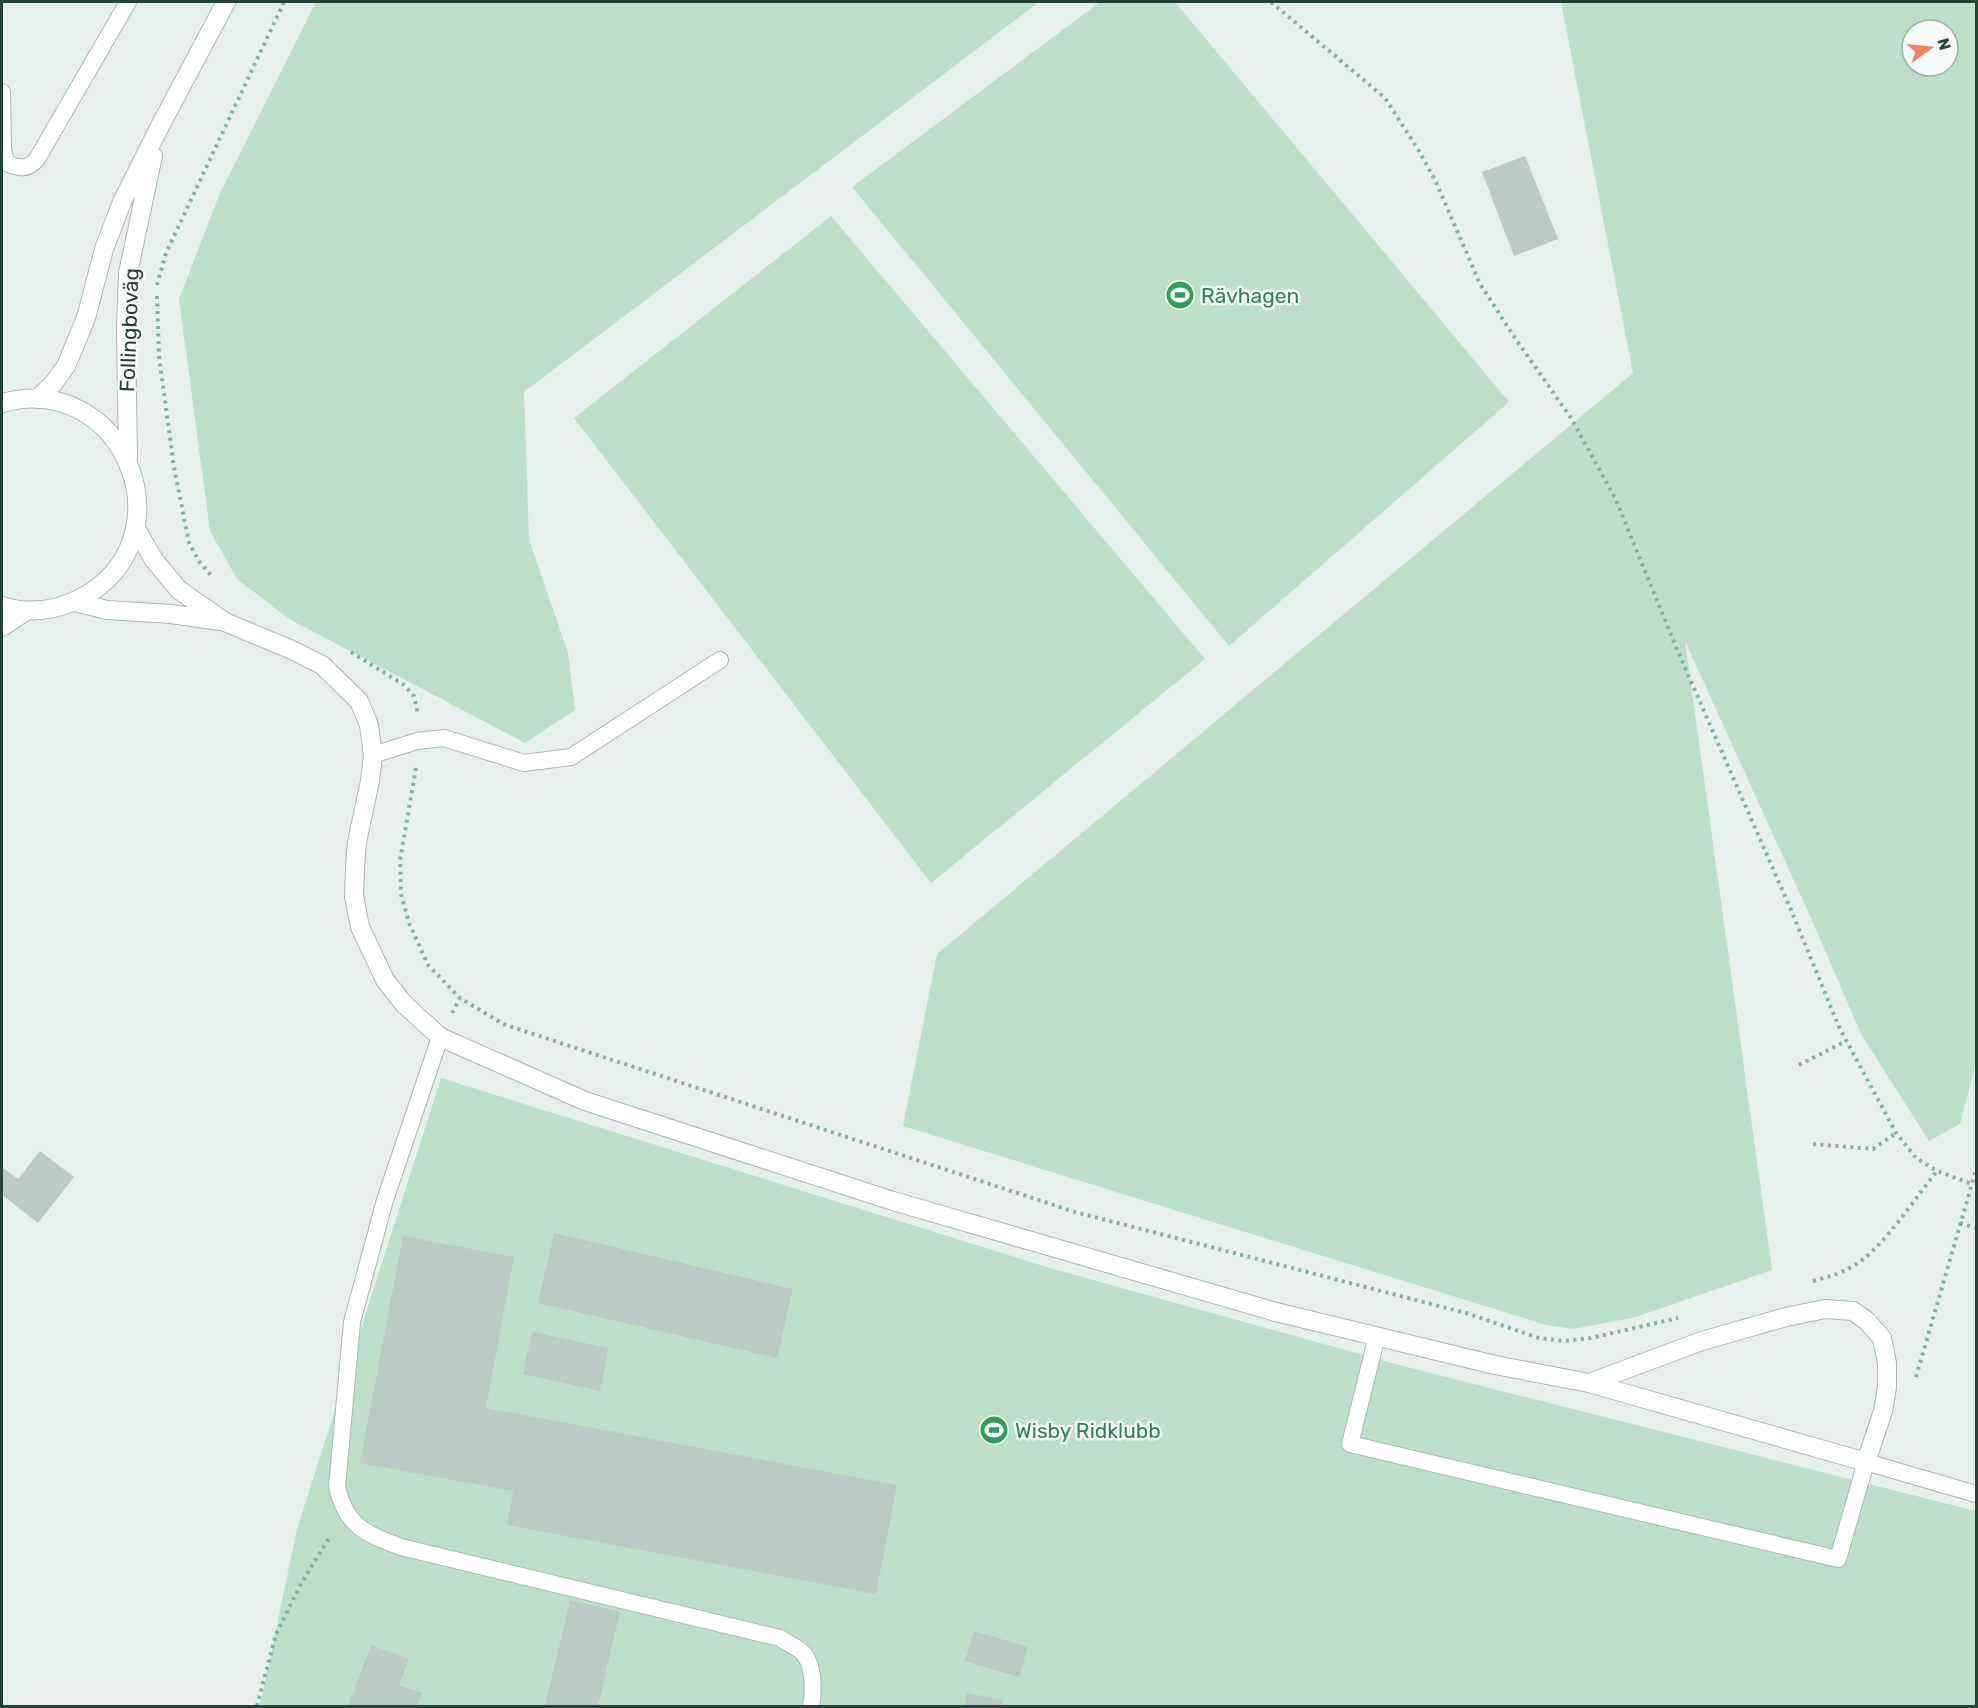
<svg xmlns="http://www.w3.org/2000/svg" width="1978" height="1708" font-family="Rubik,sans-serif">
	<style>
		.green { fill: #bfe0c8; fill-rule: evenodd }
		.building { fill: #bbcac4 }
		.lines { fill: none; stroke-linecap: round; stroke-linejoin: round }
		.service-casing { stroke: #a8b8b2; stroke-width: 18 }
		.minor-casing { stroke: #a8b8b2; stroke-width: 20 }
		.secondary-casing { stroke: #a4bbb3; stroke-width: 20 }
		.path { stroke: #86b3a5; stroke-width: 4; stroke-dasharray: 3 4.5; stroke-linecap: butt }
		.service { stroke: #fff; stroke-width: 16 }
		.minor { stroke: #fff; stroke-width: 18 }
		.secondary { stroke: #fff; stroke-width: 18 }
		.labels { text-anchor: middle; dominant-baseline: central; stroke-width: 5; stroke-linejoin: round; paint-order: stroke }
		.leisure-label { font-size: 21px; fill: #27864d; stroke: #f7fbf9; text-anchor: start }
		.street-label { font-size: 21px; fill: #24423a; stroke: #f7fbf9 }
	</style>
	<rect width="100%" height="100%" fill="#e6efeb"/>
	<!-- green -->
	<path class="green" d="M316 2H1039L524 392 529 539 568 653 575 710 525 743 289 619 237 579 210 531 179 299 220 193Z
		M1100 2H1175L1509 402 1229 646 852 187Z
		M1561 2H1976V1063L1960 1124 1929 1141 1861 1034 1815 927 1685 641 1772 1270 1636 1317 1574 1329 1546 1325 903 1126 937 954 1633 373ZM1912 30H1948V66H1912Z
		M831 216 1205 659 931 883 574 418Z
		M441 1078 1050 1268 1403 1366 1976 1511V1706H260L297 1529Z"/>
	<!-- building -->
	<path class="building" d="M1525 156 1558 239 1514 256 1482 172Z
		M40 1151 74 1177 38 1223 2 1195V1170L3 1168 18 1179Z
		M554 1233 793 1289 777 1358 538 1303Z
		M403 1236 514 1257 486 1408 897 1485 876 1594 507 1525 513 1491 360 1463Z
		M532 1332 609 1348 600 1391 523 1374Z
		M570 1600 620 1612 598 1706H545Z
		M974 1631 1028 1647 1019 1677 965 1661Z
		M371 1645 409 1659 399 1685 422 1693 417 1706H348Z
		M967 1693 1003 1700 1002 1706H964Z"/>
	<g class="lines">
		<!-- service casing -->
		<g class="service-casing">
			<path id="service" d="M2 92 3 148 6 163C19 168 27 171 37 159L128 2
				M373 755 417 741 444 738 524 763 571 757 720 660
				M440 1037 385 1200 352 1322 337 1487C346 1527 367 1534 401 1547L780 1638C786 1642 794 1646 801 1651 814 1661 814 1691 811 1706
				M1377 1336 1350 1444 1838 1559 1866 1462 1976 1494"/>
		</g>
		<!-- minor casing -->
		<g class="minor-casing">
			<path id="minor" d="M135 527 154 560 179 590 225 622 292 650 322 665 359 701 369 725 373 755 370 781 357 842 355 867 354 896 360 927 385 980 404 1004 440 1037 585 1101 893 1201 1276 1312 1495 1365 1589 1383 1866 1462 1883 1411 1887 1387V1363L1882 1338 1867 1321 1853 1311 1825 1309 1786 1317 1702 1341 1589 1383
				M75 602 107 610 171 614 220 621"/>
		</g>
		<!-- secondary casing -->
		<g class="secondary-casing">
			<path id="secondary" d="M37 399 53 384 66 366 86 318 104 249 122 202 159 128 226 2
				M2 403C124 369 192 539 81 598 56 611 28 614 2 606
				M128 459 126 329 128 273 153 156
				M2 627 26 611"/>
		</g>
		<!-- path -->
		<path class="path" d="M1271 2 1385 98 1419 151 1436 182 1480 284 1515 338 1571 418 1616 500 1676 647 1791 910 1839 1027 1896 1133 1916 1158 1937 1171 1972 1184
			M157 285 166 253 284 2
			M157 296 159 356 174 467 189 543 199 561 213 578
			M351 652 404 685 414 696 418 715
			M416 768 400 860 401 894 409 923 428 965 460 998 503 1024 1075 1212 1466 1313 1539 1338 1564 1341 1591 1338 1678 1318
			M452 1013 460 998
			M1799 1065 1846 1041
			M1813 1144 1873 1149 1896 1133
			M1960 1223 1976 1228
			M1813 1281C1827 1277 1840 1274 1853 1266 1882 1250 1915 1198 1937 1171
			M1916 1377 1976 1170
			M257 1706 276 1634 302 1582 331 1535"/>
		<!-- service -->
		<use href="#service" class="service"/>
		<!-- minor -->
		<use href="#minor" class="minor"/>
		<!-- secondary -->
		<use href="#secondary" class="secondary"/>
	</g>
	<!-- icons -->
	<defs>
		<g id="stadium-disc" transform="scale(1.5)"><circle r="9.5" fill="#2e9e5b" stroke="#f7fbf9"/><path d="M0-5a6.5 5 0 1 0 0 10a6.5 5 0 1 0 0-10ZM-3.5-1.8h7v3.6h-7Z" fill="#fff"/></g>
	</defs>
	<g fill-rule="evenodd">
		<use href="#stadium-disc" x="1180" y="295"/>
		<use href="#stadium-disc" x="994" y="1430"/>
	</g>
	<g class="labels">
		<!-- leisure labels -->
		<g class="leisure-label">
			<text x="1201" y="295">Rävhagen</text>
			<text x="1015" y="1430">Wisby Ridklubb</text>
		</g>
		<!-- street labels -->
		<g class="street-label">
			<text transform="translate(129 330) rotate(-88)">Follingboväg</text>
		</g>
	</g>
	<!-- border -->
	<rect width="1978" height="1708" fill="none" stroke="#24423a" stroke-width="6"/>
	<!-- north arrow -->
	<g transform="translate(1930 48) rotate(75)"><circle r="28" fill="#f7fbf9" stroke="#a3b1ad" stroke-width="1.5"/>
	<path d="M0-4.5L10 22L0 15L-10 22Z" fill="#f4845f"/>
	<text y="-9" font-size="16" font-weight="bold" text-anchor="middle" fill="#24423a">N</text>
	</g>
</svg>
